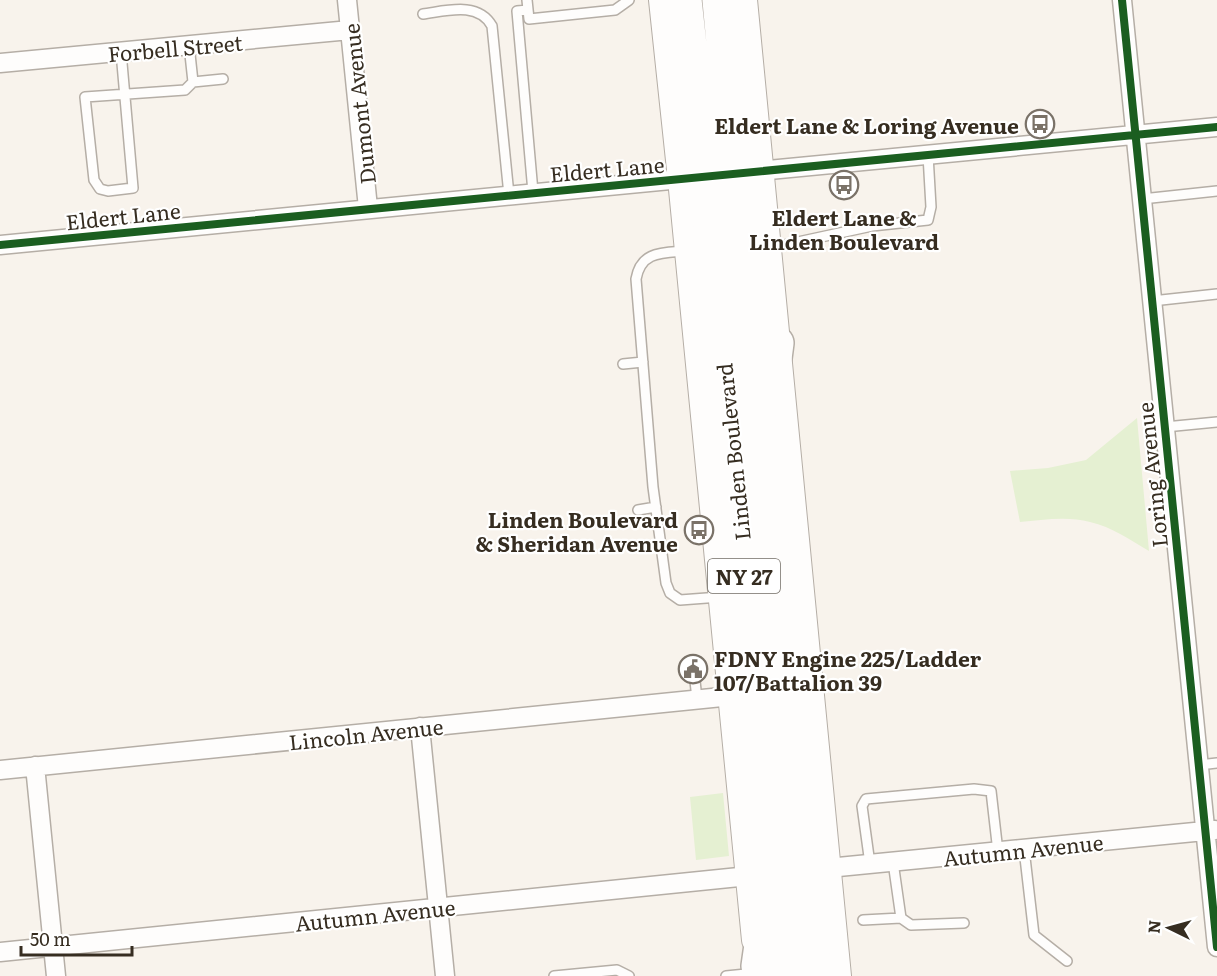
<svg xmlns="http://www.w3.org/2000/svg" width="1217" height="976" font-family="Literata,serif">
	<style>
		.green { fill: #e5f0d2 }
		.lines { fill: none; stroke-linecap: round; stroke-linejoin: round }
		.lane-casing { stroke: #b5aea6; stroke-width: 12 }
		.street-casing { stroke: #b5aea6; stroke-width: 21 }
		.secondary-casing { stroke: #b5aea6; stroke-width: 28 }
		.highway-casing { stroke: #b5aea6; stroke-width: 36 }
		.lane { stroke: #fefdfc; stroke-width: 9 }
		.street { stroke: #fefdfc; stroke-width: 18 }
		.secondary { stroke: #fefdfc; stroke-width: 26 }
		.highway { stroke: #fefdfc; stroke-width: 33 }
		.cycleway-casing { stroke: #fff; stroke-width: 11 }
		.cycleway { stroke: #1b5e20; stroke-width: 8 }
		.labels { text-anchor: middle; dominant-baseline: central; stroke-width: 4.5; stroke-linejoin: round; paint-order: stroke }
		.shield { fill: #fff; stroke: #726c64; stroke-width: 1.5 }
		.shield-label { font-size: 20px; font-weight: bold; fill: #362d21 }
		.street-label { font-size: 21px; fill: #362d21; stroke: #fff }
		.poi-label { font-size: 21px; font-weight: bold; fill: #362d21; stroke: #fff; text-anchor: end }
	</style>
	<rect width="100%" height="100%" fill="#f8f3ec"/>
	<!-- green -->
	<path class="green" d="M1137 418 1149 551C1130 540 1112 527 1090 522 1068 516 1042 520 1020 522L1010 471 1048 468 1086 460Z
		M723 793 729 856 696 860 690 797Z"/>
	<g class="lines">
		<!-- lane casing -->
		<g class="lane-casing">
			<path id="lane" d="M527 0 529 19 615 10 629 0
				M528 10 517 11 533 192
				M423 14C446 11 478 1 492 26L509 195
				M189 45 193 82
				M121 52C125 97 129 143 133 188L108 191 100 189 94 180 85 97 185 90 193 82 223 79
				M1142 199 1217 191
				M770 248 872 226 928 220 931 207 928 155
				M686 251C662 253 641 251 636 279L653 487 666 583 670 593 680 600 720 597
				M1152 301 1217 294
				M623 364 643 362
				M1165 427 1217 422
				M638 510 656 507
				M694 672 697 699
				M1199 765 1217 763
				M1024 849 1034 935 1067 961
				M893 862 901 918 911 925 964 923
				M870 864 862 806 866 799 974 789 991 791 998 852
				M863 920 901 918
				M554 976 617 970 629 976
				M726 976 756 973"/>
		</g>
		<!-- street casing -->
		<g class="street-casing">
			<path id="street" d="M347 0 368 208
				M1122 0 1217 947
				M0 63 350 30
				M748 172 1217 127
				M0 245 691 178
				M420 727 445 976
				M35 766 56 976
				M0 770 732 696
				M828 868 1215 830
				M0 952 749 876"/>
		</g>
		<!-- secondary casing -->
		<g class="secondary-casing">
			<path id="secondary" d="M662 0 681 179 755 940
				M744 0 838 976"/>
		</g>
		<!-- highway casing -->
		<g class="highway-casing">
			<path id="highway" d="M685 0 707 197 784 976
				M719 0 735 174 815 976
				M770 396 777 343
				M758 966 765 917"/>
		</g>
		<!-- lane -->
		<use href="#lane" class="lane"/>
		<!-- street -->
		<use href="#street" class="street"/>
		<!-- secondary -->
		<use href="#secondary" class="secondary"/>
		<!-- highway -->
		<use href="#highway" class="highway"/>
		<!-- cycleway casing -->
		<g class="cycleway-casing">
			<path id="cycleway" d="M1122 0 1217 947
				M0 245 1217 127"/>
		</g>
		<!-- cycleway -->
		<use href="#cycleway" class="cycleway"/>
	</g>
	<!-- icons -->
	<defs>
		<g id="bus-ring" transform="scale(1.5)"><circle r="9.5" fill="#fff" stroke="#7a7268" stroke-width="1.5"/><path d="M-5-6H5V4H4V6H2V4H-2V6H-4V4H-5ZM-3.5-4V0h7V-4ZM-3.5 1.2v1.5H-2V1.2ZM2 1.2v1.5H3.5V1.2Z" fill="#7a7268"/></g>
		<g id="civic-ring" transform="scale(1.5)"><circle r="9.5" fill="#fff" stroke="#7a7268" stroke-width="1.5"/><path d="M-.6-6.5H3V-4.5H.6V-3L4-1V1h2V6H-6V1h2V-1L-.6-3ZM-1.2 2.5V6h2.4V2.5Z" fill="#7a7268"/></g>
	</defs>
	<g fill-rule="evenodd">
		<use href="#bus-ring" x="1040" y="124"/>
		<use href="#bus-ring" x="844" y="185"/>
		<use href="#bus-ring" x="699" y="530"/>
		<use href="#civic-ring" x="693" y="669"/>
	</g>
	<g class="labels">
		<!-- shield labels -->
		<rect class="shield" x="708" y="559" width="72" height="34" rx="4.5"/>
		<g class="shield-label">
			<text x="744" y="576">NY 27</text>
		</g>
		<!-- street labels -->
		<g class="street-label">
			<text transform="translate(175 47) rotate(-5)">Forbell Street</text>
			<text transform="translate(358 104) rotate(-96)">Dumont Avenue</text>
			<text transform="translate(607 168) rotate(-5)">Eldert Lane</text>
			<text transform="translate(123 215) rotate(-6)">Eldert Lane</text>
			<text transform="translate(732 452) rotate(-96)">Linden Boulevard</text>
			<text transform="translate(1151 475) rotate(-96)">Loring Avenue</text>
			<text transform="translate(366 733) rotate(-6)">Lincoln Avenue</text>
			<text transform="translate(1023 849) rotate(-6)">Autumn Avenue</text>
			<text transform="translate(375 914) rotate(-6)">Autumn Avenue</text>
		</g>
		<!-- poi labels -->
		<g class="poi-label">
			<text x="1019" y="124">Eldert Lane &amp; Loring Avenue</text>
			<text x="844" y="216" text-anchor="middle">Eldert Lane &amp;<tspan x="844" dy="24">Linden Boulevard</tspan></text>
			<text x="678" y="518">Linden Boulevard<tspan x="678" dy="24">&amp; Sheridan Avenue</tspan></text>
			<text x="714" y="657" text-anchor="start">FDNY Engine 225/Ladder<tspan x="714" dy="24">107/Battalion 39</tspan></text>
		</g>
	</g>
	<!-- north arrow -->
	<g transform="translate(1169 928) rotate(275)" stroke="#ffffff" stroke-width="4.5" paint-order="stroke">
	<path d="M0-4.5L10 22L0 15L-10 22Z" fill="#362d21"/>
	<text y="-9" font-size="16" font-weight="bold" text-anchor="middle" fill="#362d21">N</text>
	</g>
	<!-- scale -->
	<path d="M21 946v9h111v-9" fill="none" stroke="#362d21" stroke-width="3"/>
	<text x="30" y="946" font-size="18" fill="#362d21" stroke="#ffffff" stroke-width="4.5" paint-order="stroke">50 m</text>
</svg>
